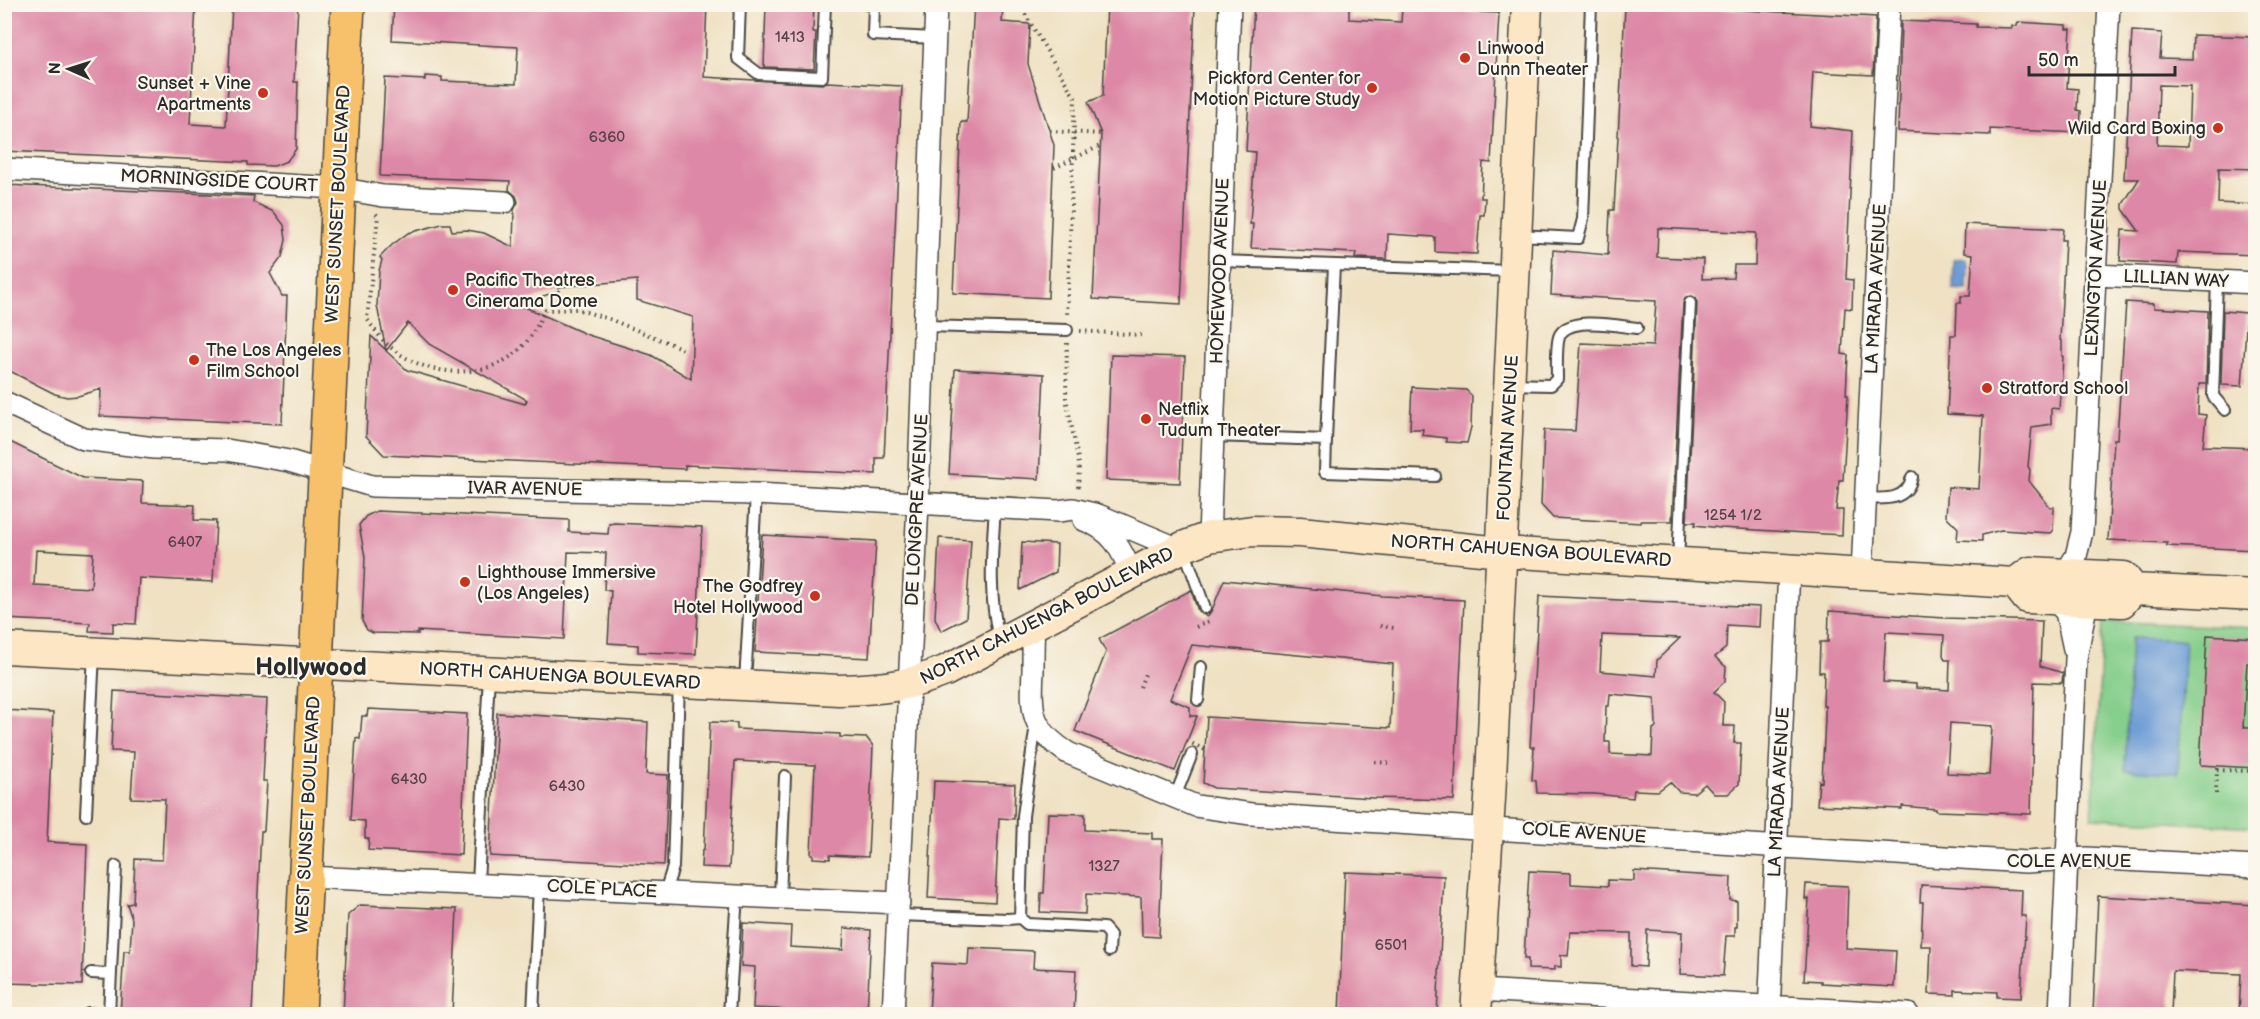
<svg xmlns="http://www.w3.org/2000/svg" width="2260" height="1019" font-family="'Balsamiq Sans',sans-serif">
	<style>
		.green { fill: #85ce8b; stroke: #587c5b; stroke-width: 1.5 }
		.water { fill: #6e9cd6; stroke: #4c6480; stroke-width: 1.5 }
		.building { fill: #dd88a6; fill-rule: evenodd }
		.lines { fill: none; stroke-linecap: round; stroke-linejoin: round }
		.lane-casing { stroke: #484642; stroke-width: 14 }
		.street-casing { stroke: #484642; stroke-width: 24 }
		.secondary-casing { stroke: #484642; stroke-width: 33 }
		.primary-casing { stroke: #484642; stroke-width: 36 }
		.path { stroke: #484642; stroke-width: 4; stroke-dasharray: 1.5 4.5; stroke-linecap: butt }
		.lane { stroke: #fff; stroke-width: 10 }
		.street { stroke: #fff; stroke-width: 21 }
		.secondary { stroke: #fce6c4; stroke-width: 30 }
		.primary { stroke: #f7c06b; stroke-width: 33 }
		.path-bridge { stroke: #484642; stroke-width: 4; stroke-dasharray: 1.5 4.5; stroke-linecap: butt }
		.poi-dot { fill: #c8321e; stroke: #fbf7ec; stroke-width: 2 }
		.labels { text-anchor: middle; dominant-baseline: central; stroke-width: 4.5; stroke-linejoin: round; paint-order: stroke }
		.number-label { font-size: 15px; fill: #58424a }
		.poi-label { font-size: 18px; fill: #2b2b2b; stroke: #fbf7ec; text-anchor: start }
		.street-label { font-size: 18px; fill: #2b2b2b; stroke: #fbf7ec }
		.district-label { font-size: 24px; font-weight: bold; fill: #2b2b2b; stroke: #fbf7ec }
	</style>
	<rect width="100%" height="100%" fill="#fbf7ec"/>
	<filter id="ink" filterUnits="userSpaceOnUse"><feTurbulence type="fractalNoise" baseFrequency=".0167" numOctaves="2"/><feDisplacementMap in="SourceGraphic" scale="12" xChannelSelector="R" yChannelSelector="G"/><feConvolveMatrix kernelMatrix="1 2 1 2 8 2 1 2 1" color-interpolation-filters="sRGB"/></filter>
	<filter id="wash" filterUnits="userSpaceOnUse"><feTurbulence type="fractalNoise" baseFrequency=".008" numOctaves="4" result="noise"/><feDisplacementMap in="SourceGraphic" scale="24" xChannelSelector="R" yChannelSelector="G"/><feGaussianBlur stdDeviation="1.35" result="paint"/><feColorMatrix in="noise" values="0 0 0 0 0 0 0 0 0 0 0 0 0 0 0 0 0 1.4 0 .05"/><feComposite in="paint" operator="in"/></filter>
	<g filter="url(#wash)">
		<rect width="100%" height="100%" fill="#efe1c2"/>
		<!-- green -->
		<path class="green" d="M2103 621 2255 628V827L2092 818Z"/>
		<!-- water -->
		<path class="water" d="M1954 259 1966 260 1968 264 1967 290 1953 289Z
			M2131 638 2185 640 2178 773 2125 770Z"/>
		<g id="blocks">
			<!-- building -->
			<path class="building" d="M4 4H196L190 124 226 126 232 4H298L294 82H298L296 149 287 161 274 166 248 165V162L4 151Z
				M394 4H707L704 77 822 84 827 82 902 86 884 458H876V474L685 465V469L384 455 366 436 371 336 386 350 377 306 379 271 382 260 380 257 392 245 408 233 442 224H450L452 231 467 230 484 233 513 247 514 210 518 202 516 196 509 190 510 181 380 176 385 78 425 80V76L442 77V81L516 84 518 47 392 40ZM637 280V300L693 317 691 379 651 355 588 335 518 304 559 291 558 287ZM408 323 429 344 527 400 525 404 407 370 386 351Z
				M766 4H814L813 32H816L814 69 764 67Z
				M974 4H1003L1002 22 1030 24 1028 64 1054 145 1048 298 953 293 961 122H967Z
				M1107 4 1195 6 1181 304 1093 299 1101 134 1088 102 1103 96Z
				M1254 4 1349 6V19L1401 22 1402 9 1499 13 1491 163 1483 162 1481 198H1485L1484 215H1480L1477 254 1435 252V237L1388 234 1387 259 1355 258 1356 253 1251 248 1253 224H1250L1255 152 1246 151Z
				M1631 4 1876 17 1873 75 1813 72 1810 126 1853 131 1846 279 1853 280 1852 309 1845 308 1842 354 1848 355 1846 395H1848L1843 480H1839L1836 510H1843L1842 535 1721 528 1695 525 1696 522H1687L1697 303 1696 299 1691 296 1686 297 1683 303 1672 521H1641V523L1553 518 1541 505 1544 430 1575 431 1581 343 1653 346 1656 301 1551 295 1553 250 1608 255 1610 210H1614L1625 8ZM1658 228 1756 233 1755 265H1734L1733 278 1702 279 1703 259 1657 257Z
				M1901 21 1976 24V27L2012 28V26H2017L2018 22 2066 25V29H2071L2067 88 2078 89 2077 110 2081 111 2080 133 1990 129V135L1898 131Z
				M2132 31 2162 33 2160 58 2192 59 2193 35 2255 37 2256 169 2219 168 2218 203 2256 205V255L2178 252 2177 264 2120 261 2122 230 2139 231 2123 209V204L2139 179H2124ZM2159 85 2190 86 2188 146 2157 145Z
				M4 185 254 196 253 202 274 212 284 225 286 240 282 257 270 273 282 296H287L282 424 100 416 101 389 78 396 67 397 55 394 4 368Z
				M1965 224 2063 229 2062 240H2065L2060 340 2062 341V356H2063L2061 395H2060L2059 409 2051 408V424L2032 427 2028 466 2030 470 2029 481 2050 507H2054L2053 531 2051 533 2001 530 1982 535V541L1957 540 1958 528 1946 516 1948 487 1979 489 1983 416 1947 414 1951 335H1956L1957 303H1961V296H1970L1973 254 1964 253Z
				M2126 302 2154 304V308L2208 311 2206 384H2199L2198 414 2206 415 2203 446 2256 448V550L2167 546V543L2108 540 2114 439H2117Z
				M2223 311 2247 313 2242 386 2221 385Z
				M1111 355 1185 357 1180 483 1106 480Z
				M955 369 1044 374 1039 479 949 474Z
				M1412 387 1466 390 1472 396 1471 427 1467 443 1446 442V438L1422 435 1423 429H1410Z
				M4 439 83 478 143 481 142 503 195 505 194 520 216 521 213 582 139 578 136 624 113 623V632L89 631 90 623 4 619ZM36 550 93 553 91 588 34 585Z
				M377 511 569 520V532L608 534 609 524 614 523 702 527 696 654 638 652V645L608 643 611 591 604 590 606 553 568 552 564 639 418 631V634L373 633 367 630 362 621 365 557 359 525 366 516Z
				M762 535 876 541 869 658 755 652Z
				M939 538 971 540 966 618 941 631 935 618Z
				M1022 542 1057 544 1056 572 1020 590Z
				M1224 580 1383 596 1464 600 1454 800 1373 798 1214 788 1203 783 1207 717 1390 728 1393 664 1192 645 1170 699 1190 707V716H1197L1175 771 1075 731 1106 652 1099 639 1191 590 1198 611 1207 617 1212 610Z
				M1539 596 1760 607 1759 627 1727 625 1726 648 1715 657 1726 667 1725 681 1714 692 1724 702 1723 726H1735L1734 743H1741L1739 784 1728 794H1714L1705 784 1694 793 1679 792 1670 782 1658 791 1634 790 1633 798 1595 794 1537 793 1536 781 1532 780 1534 747H1530ZM1602 635 1680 638 1657 660 1656 676 1600 671ZM1610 694 1655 698 1656 727 1653 729 1652 756 1610 754V742H1605L1606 706H1609Z
				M1829 611 1945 618 2042 621 2040 666 2063 673 2062 683 2034 682 2031 814 1936 811V809L1902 806V809L1817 805 1819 781 1822 782 1825 717V706H1823L1824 672H1819L1820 642H1828ZM1886 632 1944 635 1943 655 1945 660H1950L1949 690 1916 688V684L1883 682ZM1950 723 1992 726 1989 775 1947 773Z
				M2207 635 2255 638 2254 663H2247L2243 727H2256V768L2200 765Z
				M114 691 267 699 263 781H267L264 831H261L252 1014H120L124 951H130L132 919 127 904 133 903 135 859 162 860 165 799 131 798 134 752 111 751Z
				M368 709 467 714 461 855 368 850 369 839 365 838V821L351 820 356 738 360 739 362 716H367Z
				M4 710 53 713 47 842 87 844 82 985 4 983Z
				M497 713 648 722 646 774 668 775 664 865 490 856Z
				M710 722 737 723V729L840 734V737L867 738 873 746 868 857 830 855V859L813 858V854H811L815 765 735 761 729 868 701 867 702 850H704Z
				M934 781 1015 784 1014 819 999 818 995 902 928 898Z
				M1048 813 1085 814V830L1152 833V839H1163L1159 937 1142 936 1141 897 1086 894 1085 914 1040 912 1041 893H1044Z
				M1529 871 1571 873V884L1608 886V880L1634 881V871L1731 877 1730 900 1737 901V927H1735V936H1726L1723 976 1680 974 1682 932 1647 930 1646 967 1631 966V933L1570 932 1568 956 1561 955V967L1555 966V970L1528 969V959H1524Z
				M1345 872 1444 876 1437 1014H1339Z
				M1806 884 1848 886 1846 948 1896 951 1894 987 1821 983V981L1804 980 1809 899H1805Z
				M1921 885 2022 890 2021 916H2026L2021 998 1997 997V992L1955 990V995L1929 994 1931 946H1921L1923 902H1920Z
				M2098 896 2256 905V1014H2239L2241 974 2173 971 2171 1014H2093Z
				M360 905 457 909 452 1014H343L348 915Z
				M743 923 791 926 790 947 843 950 844 928 871 930 867 1014 753 1008 755 967 741 966Z
				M969 948 1034 951 1033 968 1076 970 1074 1014H929L932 963 968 965Z"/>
		</g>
	</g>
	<g filter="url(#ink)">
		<use href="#blocks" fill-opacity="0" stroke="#484642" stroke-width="1.5"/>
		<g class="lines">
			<!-- lane casing -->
			<g class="lane-casing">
				<path id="lane" d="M740 4 738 58 759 74 822 77 825 4
					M866 4 874 5 873 35 935 38
					M1518 235 1578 238 1583 219 1591 4
					M1220 261 1512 271
					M2217 281 2213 396 2225 410
					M925 326 1067 330
					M1511 384 1551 385 1557 379C1557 369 1556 347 1559 337 1567 315 1618 326 1637 328
					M1213 436 1326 440 1325 472 1435 476
					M1326 440 1334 265
					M1866 498C1885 499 1907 501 1912 477
					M995 507C992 556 988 590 999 639
					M1184 549 1205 608
					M1678 562 1690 303
					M745 682 756 494
					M1198 700 1201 667
					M1175 797 1192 754
					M86 815 94 653
					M478 883 489 675
					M665 892 673 867 679 683
					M780 897 785 776
					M898 915 1008 919 1020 918 1023 816 1036 724
					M1020 918 1027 924 1104 928 1110 935 1109 951
					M91 973 111 974
					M88 1013 98 1014
					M109 1014 116 866
					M533 1014 539 886
					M729 1014 737 895"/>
			</g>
			<!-- street casing -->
			<g class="street-casing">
				<path id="street" d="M4 169 338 188 383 196 505 202
					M2096 275 2256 283
					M4 402 84 439 154 448 227 450 289 461 372 486 756 494 1058 511 1073 509 1098 515 1179 549
					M1084 520C1113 531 1120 547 1132 574
					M1209 537 1230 4
					M1862 573 1889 4
					M2065 574 2076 556 2082 532 2109 4
					M2054 600 2066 612 2074 649
					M1034 623C1033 639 1033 654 1033 670 1031 711 1030 729 1068 753L1196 806 1251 814 2026 862 2086 858 2256 867
					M306 877 899 903
					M1478 990 1908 1014
					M893 1014 918 503 936 4
					M1769 1014 1789 569
					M2060 1014 2076 659 2087 601"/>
			</g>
			<!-- secondary casing -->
			<g class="secondary-casing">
				<path id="secondary" d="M2015 583 2027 598 2122 602 2133 589
					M4 648 839 690C880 689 906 687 945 671L1183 547 1209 537 1252 531 1300 532 1502 552 2015 583 2030 572 2124 577 2133 589 2256 595
					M1476 1014 1490 799 1527 4"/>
			</g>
			<!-- primary casing -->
			<g class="primary-casing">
				<path id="primary" d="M299 1014 348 4"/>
			</g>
			<!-- path -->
			<path class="path" d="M1019 4 1075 98 1067 318
				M376 214 378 216 367 319C373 327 379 337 387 344 423 378 488 383 523 346 533 335 539 323 545 310L576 309 609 319 686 350
				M1080 331 1141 335
				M1067 343 1066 398 1079 464 1078 491
				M1380 626 1394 628
				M1140 687 1145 674
				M1375 762 1388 763
				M2216 794 2217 770 2254 771 2256 755"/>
			<!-- lane -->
			<use href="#lane" class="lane"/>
			<!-- street -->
			<use href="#street" class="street"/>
			<!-- secondary -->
			<use href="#secondary" class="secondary"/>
			<!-- primary -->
			<use href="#primary" class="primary"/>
			<!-- path-bridge -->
			<path class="path-bridge" d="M1050 131 1101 134
				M1054 168 1100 146
				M1196 627 1211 620
				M1187 741 1205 750"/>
		</g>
	</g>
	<!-- markers -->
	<g class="poi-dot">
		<circle cx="1465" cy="58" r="6"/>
		<circle cx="1372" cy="88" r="6"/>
		<circle cx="263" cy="93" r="6"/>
		<circle cx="2218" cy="128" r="6"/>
		<circle cx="453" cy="290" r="6"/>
		<circle cx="194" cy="360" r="6"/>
		<circle cx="1987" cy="388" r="6"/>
		<circle cx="1146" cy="419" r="6"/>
		<circle cx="465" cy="582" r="6"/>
		<circle cx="815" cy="596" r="6"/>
	</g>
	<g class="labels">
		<!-- number labels -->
		<g class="number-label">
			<text x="790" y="37">1413</text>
			<text x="607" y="137">6360</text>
			<text x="1733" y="515">1254 1/2</text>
			<text x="185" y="542">6407</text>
			<text x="409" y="779">6430</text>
			<text x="567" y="786">6430</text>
			<text x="1104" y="866">1327</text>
			<text x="1391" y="945">6501</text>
		</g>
		<!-- poi labels -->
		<g class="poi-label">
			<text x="1477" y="48">Linwood<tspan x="1477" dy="21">Dunn Theater</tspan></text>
			<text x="1360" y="78" text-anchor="end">Pickford Center for<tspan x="1360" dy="21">Motion Picture Study</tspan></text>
			<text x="251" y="83" text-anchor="end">Sunset + Vine<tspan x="251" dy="21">Apartments</tspan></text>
			<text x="2206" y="128" text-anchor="end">Wild Card Boxing</text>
			<text x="465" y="280">Pacific Theatres<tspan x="465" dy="21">Cinerama Dome</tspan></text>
			<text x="206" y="350">The Los Angeles<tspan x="206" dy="21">Film School</tspan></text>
			<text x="1999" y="388">Stratford School</text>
			<text x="1158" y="409">Netflix<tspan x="1158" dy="21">Tudum Theater</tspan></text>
			<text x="477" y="572">Lighthouse Immersive<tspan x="477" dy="21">(Los Angeles)</tspan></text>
			<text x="803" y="586" text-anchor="end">The Godfrey<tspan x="803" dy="21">Hotel Hollywood</tspan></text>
		</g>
		<!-- street labels -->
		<g class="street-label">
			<text transform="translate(219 181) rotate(3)">MORNINGSIDE COURT</text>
			<text transform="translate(338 204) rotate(-87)">WEST SUNSET BOULEVARD</text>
			<text transform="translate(2096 268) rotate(-87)">LEXINGTON AVENUE</text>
			<text transform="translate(1220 271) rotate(-88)">HOMEWOOD AVENUE</text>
			<text transform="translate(2176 279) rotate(3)">LILLIAN WAY</text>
			<text transform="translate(1876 289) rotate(-87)">LA MIRADA AVENUE</text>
			<text transform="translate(1508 438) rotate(-87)">FOUNTAIN AVENUE</text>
			<text transform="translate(525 489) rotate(1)">IVAR AVENUE</text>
			<text transform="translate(917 510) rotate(-87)">DE LONGPRE AVENUE</text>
			<text transform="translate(1531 551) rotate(4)">NORTH CAHUENGA BOULEVARD</text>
			<text transform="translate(1047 616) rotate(-27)">NORTH CAHUENGA BOULEVARD</text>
			<text transform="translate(560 676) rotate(3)">NORTH CAHUENGA BOULEVARD</text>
			<text transform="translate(1779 792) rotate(-87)">LA MIRADA AVENUE</text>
			<text transform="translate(308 815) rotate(-87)">WEST SUNSET BOULEVARD</text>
			<text transform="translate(1584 833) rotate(4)">COLE AVENUE</text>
			<text x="2069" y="861">COLE AVENUE</text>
			<text transform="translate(602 889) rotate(3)">COLE PLACE</text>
		</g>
		<!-- district labels -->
		<g class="district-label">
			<text x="311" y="667">Hollywood</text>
		</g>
	</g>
	<!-- margin -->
	<rect width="2260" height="1019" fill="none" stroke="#fbf7ec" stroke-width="24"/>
	<!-- north arrow -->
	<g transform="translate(69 69) rotate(273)" stroke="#fbf7ec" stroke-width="4.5" paint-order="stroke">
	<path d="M0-4.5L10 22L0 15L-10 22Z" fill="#2b2b2b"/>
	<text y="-9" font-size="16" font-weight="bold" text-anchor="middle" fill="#2b2b2b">N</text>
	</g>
	<!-- scale -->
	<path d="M2029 66v9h146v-9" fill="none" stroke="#2b2b2b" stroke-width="3"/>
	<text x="2038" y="66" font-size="18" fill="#2b2b2b" stroke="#fbf7ec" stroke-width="4.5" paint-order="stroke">50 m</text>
</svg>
